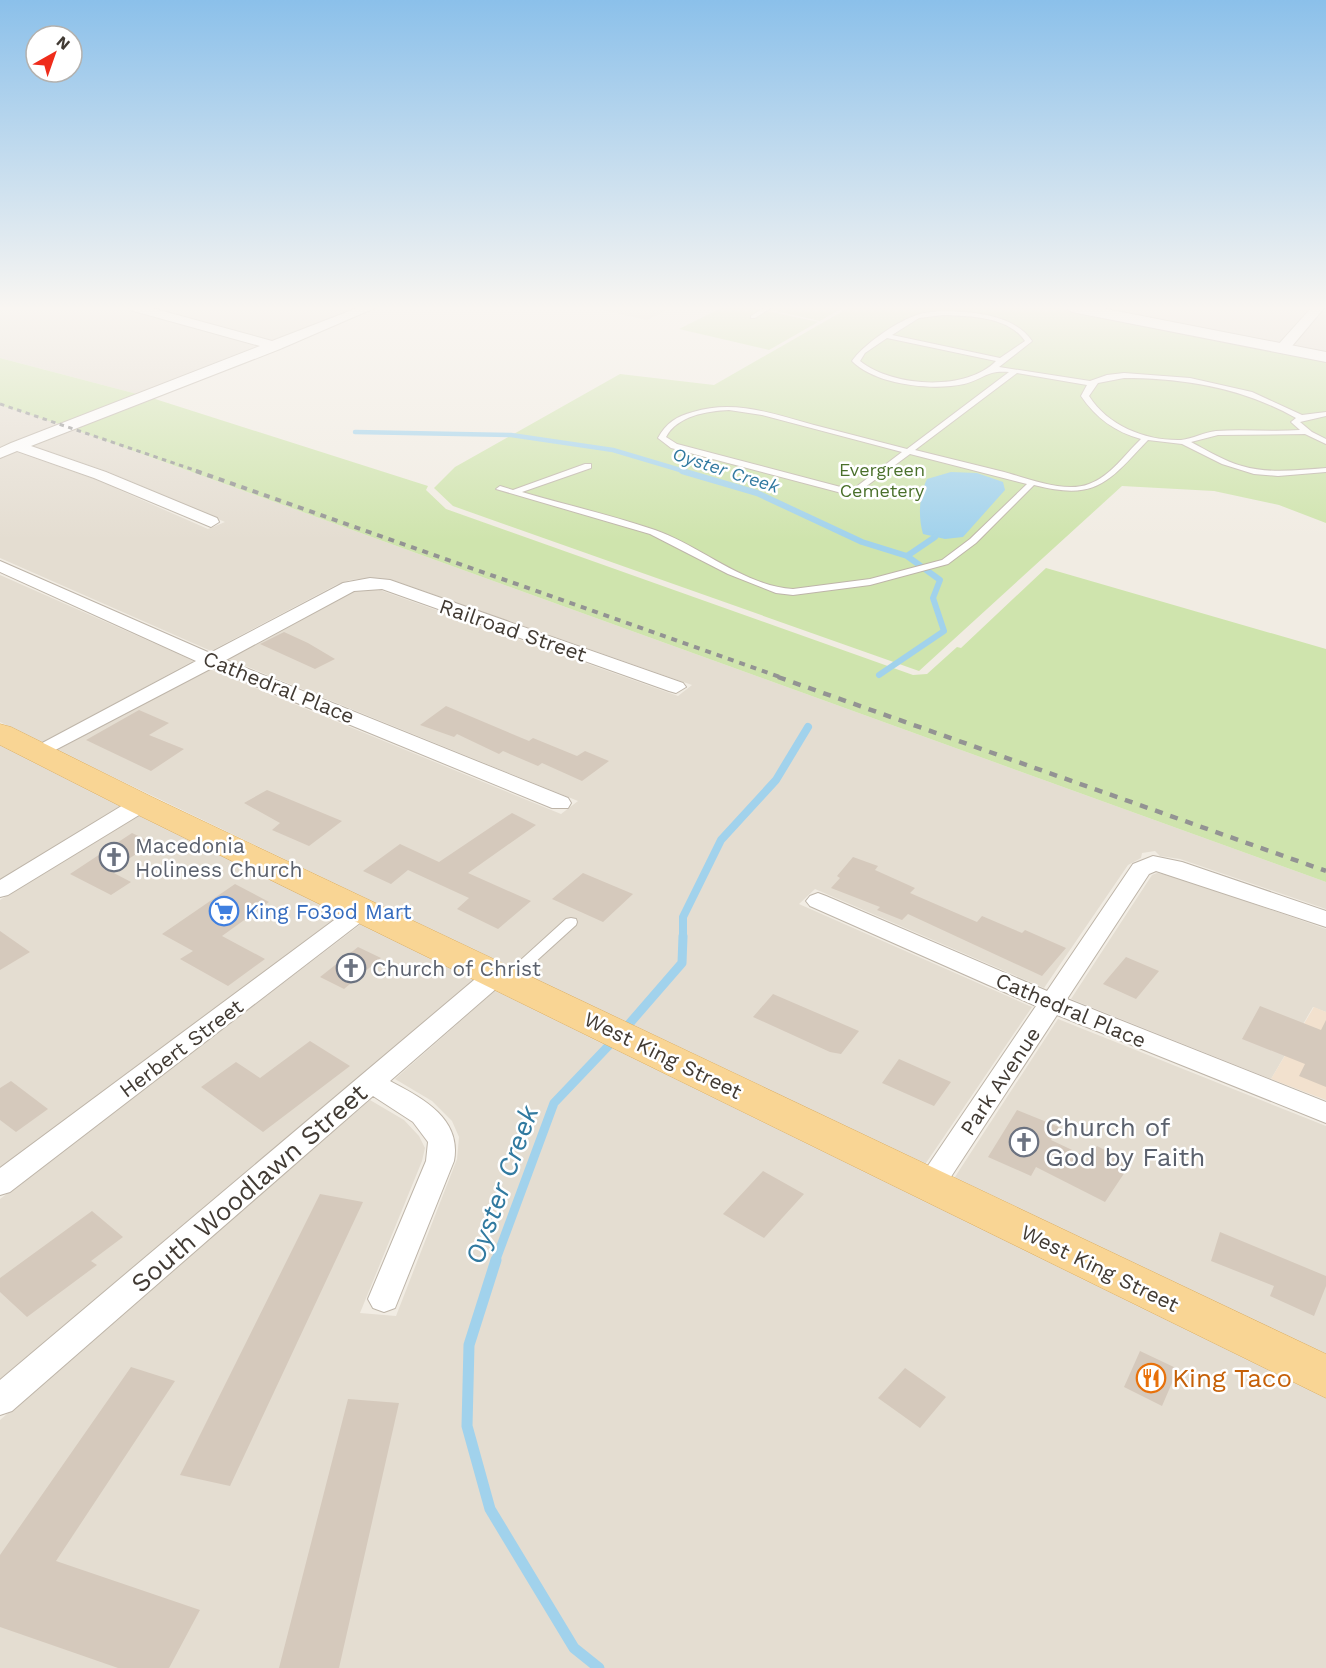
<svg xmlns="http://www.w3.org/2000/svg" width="1326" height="1668" font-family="'Work Sans',sans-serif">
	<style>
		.residential { fill: #e4ddd1 }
		.commercial { fill: #f2e1ce }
		.green { fill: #cfe4ad }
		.water { fill: #a1d2ec }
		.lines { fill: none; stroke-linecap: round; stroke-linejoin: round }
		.stream-far4 { stroke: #a1d2ec; stroke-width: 4.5 }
		.stream-far3 { stroke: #a1d2ec; stroke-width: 6 }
		.stream-far2 { stroke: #a1d2ec; stroke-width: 8 }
		.stream-far1 { stroke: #a1d2ec; stroke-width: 9 }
		.stream { stroke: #a1d2ec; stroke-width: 11 }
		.building { fill: #d5c9bc }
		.service-casing { stroke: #beb5a9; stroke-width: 2 }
		.minor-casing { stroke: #beb5a9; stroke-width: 2 }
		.tertiary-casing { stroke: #beb5a9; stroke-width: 2 }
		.primary-casing { stroke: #ddb065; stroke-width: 1 }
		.service { fill: #fff; fill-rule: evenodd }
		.minor { fill: #fff; fill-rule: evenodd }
		.tertiary { fill: #fff; fill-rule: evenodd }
		.primary { fill: #f9d594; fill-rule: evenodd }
		.rail-far2 { stroke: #939393; stroke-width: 3; stroke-dasharray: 4.5 4.5; stroke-linecap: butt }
		.rail-far1 { stroke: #939393; stroke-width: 4; stroke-dasharray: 6 6; stroke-linecap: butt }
		.rail { stroke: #939393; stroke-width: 4.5; stroke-dasharray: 8 8; stroke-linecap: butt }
		.labels { text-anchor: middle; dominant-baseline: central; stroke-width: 5; stroke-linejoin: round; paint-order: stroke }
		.far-park-label { font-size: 18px; fill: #4a702b; stroke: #fff }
		.far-water-label { font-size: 18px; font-style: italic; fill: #317aa0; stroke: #fff }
		.street-label { font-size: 21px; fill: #423b34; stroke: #fff }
		.worship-label { font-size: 21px; fill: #5b616d; stroke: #fff; text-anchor: start }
		.shop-label { font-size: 21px; fill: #366cbe; stroke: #fff; text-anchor: start }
		.near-worship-label { font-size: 26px; fill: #5b616d; stroke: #fff; text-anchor: start }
		.near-street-label { font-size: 26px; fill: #423b34; stroke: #fff }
		.near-food-label { font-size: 26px; fill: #c56008; stroke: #fff; text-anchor: start }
		.near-water-label { font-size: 27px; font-style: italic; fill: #317aa0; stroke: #fff }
	</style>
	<rect width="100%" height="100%" fill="#f1ece3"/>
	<!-- residential -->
	<path class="residential" d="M0 307H119L263 347 141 395 0 358Z
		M148 307H362L276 342Z
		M588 307H674L647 320Z
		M1086 307H1288L1307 310 1277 345Z
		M1322 313 1326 314V354L1291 347Z
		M0 405 18 409 62 425 0 449Z
		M73 429 1326 882V909L1180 859 1160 856 1155 851 1142 853 1141 858 1128 865 1044 988 815 889 799 904 1032 1007 924 1166 57 750 207 668 561 814 578 801 226 658 354 590 377 589 678 696 692 685 392 580 375 578 350 580 336 585 211 651 0 558V456L13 451 92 478 208 529 225 522 109 472 30 445Z
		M0 575 167 649 193 661 42 743 0 722Z
		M0 744 122 807 0 880Z
		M138 815 341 914 0 1170V900Z
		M1157 873 1171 875 1326 929V1012L1313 1007 1271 1079 1071 999 1152 875Z
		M361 924 475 979 0 1381V1199Z
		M497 989 1326 1395V1668H0V1420L370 1100 404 1120 419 1136 425 1148 422 1161 360 1313 396 1316 457 1159 459 1137 452 1121 432 1101 395 1079Z
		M1058 1019 1326 1126V1359L953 1180Z"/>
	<!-- commercial -->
	<path class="commercial" d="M1314 1007 1326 1012V1100L1271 1079Z"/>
	<!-- green -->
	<path class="green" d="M723 307H750L818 322 769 350 679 329Z
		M757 307H844L820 321Z
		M850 307H1054L1326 361V523L1279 505 1214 491 1122 486 919 671 453 506 434 488 455 467 620 374 714 385Z
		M0 358 141 395 62 425 0 405Z
		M152 398 428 486 426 490 446 509 913 675 927 674 957 647 961 648 1046 568 1326 649V882L73 429Z"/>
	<!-- water -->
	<path class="water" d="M951 472 977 473 1003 482 1005 490 963 537 945 539 923 534C918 517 919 495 927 479Z"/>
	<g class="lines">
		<!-- stream-far4 -->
		<path class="stream-far4" d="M355 432 511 435 613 450 687 472"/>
		<!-- stream-far3 -->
		<path class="stream-far3" d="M682 471 757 493 862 542 907 556 940 580 933 598 944 631 879 675
			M907 556 935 537"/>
		<!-- stream-far2 -->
		<path class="stream-far2" d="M683 937V917L721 840 776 780 808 727"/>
		<!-- stream-far1 -->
		<path class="stream-far1" d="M623 1031 682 963 683 936
			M495 1262 554 1103 615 1039"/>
		<!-- stream -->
		<path class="stream" d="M496 1260 469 1345 467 1426 490 1509 574 1648 599 1668"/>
	</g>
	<!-- building -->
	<path class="building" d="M284 632 308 643 335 659 315 669 260 644Z
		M446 706 529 741 533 738 577 756 585 751 609 761 582 781 542 763 538 766 503 751 499 754 457 734 454 737 420 725Z
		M139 710 169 723 149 735 184 749 151 771 86 740Z
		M267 790 342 821 309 846 272 830 280 823 244 803Z
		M512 813 536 825 468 873 531 901 498 929 457 909 469 898 408 870 391 884 363 871 400 844 439 862Z
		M132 833 153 843 110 871 131 882 111 895 70 874Z
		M853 857 878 866 875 870 915 888 910 893 977 922 982 916 1022 933 1025 930 1066 948 1042 976 908 914 902 920 877 910 880 907 831 888 840 878 837 876Z
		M583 873 633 894 603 922 552 899Z
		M235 884 269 902 222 936 265 959 228 986 180 959 193 951 162 934Z
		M0 931 30 952 0 970Z
		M358 947 381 958 344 989 320 977Z
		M1126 957 1159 971 1136 999 1103 984Z
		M773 994 859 1031 841 1054 830 1052 753 1017Z
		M1260 1006 1321 1030 1326 1020V1087L1299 1076 1305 1064 1242 1039Z
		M310 1041 350 1066 263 1132 201 1087 236 1062 260 1078Z
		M899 1059 951 1082 934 1106 882 1083Z
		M11 1081 48 1109 16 1132 0 1120V1088Z
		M1017 1110 1059 1127 1051 1140 1089 1158 1097 1146 1131 1163 1105 1202 1036 1167 1031 1176 988 1157Z
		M763 1171 804 1194 764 1238 723 1214Z
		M320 1194 363 1202 230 1486 180 1475Z
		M92 1211 123 1237 91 1261 97 1265 27 1317 0 1292V1278Z
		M1220 1232 1326 1276V1286L1314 1316 1270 1296 1274 1286 1211 1261Z
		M1140 1351 1178 1369 1162 1406 1124 1387Z
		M131 1367 175 1381 56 1561 200 1610 169 1668H118L0 1627V1555Z
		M905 1368 946 1397 920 1428 878 1398Z
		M348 1399 399 1403 339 1668H279Z"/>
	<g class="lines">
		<!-- service casing -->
		<g class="service-casing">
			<path id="service" d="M765 307H772L755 318H751V316Z
				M943 311C974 312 1013 314 1032 341L1031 342 999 367 1090 381 1107 375 1124 373 1190 378 1252 392 1302 415 1326 412V416L1300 422 1312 432 1326 439V444L1305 434 1218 435 1191 442C1208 451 1224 461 1242 466 1269 474 1299 470 1326 468V472L1278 476 1254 474 1222 464 1182 444 1148 440C1108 482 1097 501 1034 485L976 543 948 564 870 585 793 595 776 593 728 574 650 534 496 489 500 486 513 490 585 464H591V468L522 492C566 505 611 515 655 530 699 545 744 586 793 589L870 579 942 560 970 539 1027 484 910 454 853 496 671 448 658 438C666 423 677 416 693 412 735 399 773 414 814 425 845 433 876 441 907 449L1009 372C986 370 984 379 964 384 932 391 876 385 852 361 863 345 895 323 914 316 923 312 933 312 943 311ZM943 315C969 316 1008 316 1025 341L1000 358 892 335 919 318ZM887 338 996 361C966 392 892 387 860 361L865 353ZM1017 373 1087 385 1081 396C1096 418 1115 432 1141 439 1125 454 1111 476 1089 484 1064 494 1025 477 1000 471 972 464 943 457 915 450ZM1124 378C1185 378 1243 388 1296 418L1291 422 1300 430C1272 432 1244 429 1216 431 1204 432 1193 439 1181 440 1146 441 1108 426 1089 396L1098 383ZM729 410 762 415 902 452 852 490 677 444 666 437C677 416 707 411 729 410Z
				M571 918 576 919 577 922 576 925 512 983H502L500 980 502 977 566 919Z"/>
		</g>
		<!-- minor casing -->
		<g class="minor-casing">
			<path id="minor" d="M128 307H148L272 341 360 307H377L280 349 31 446 106 472 217 518 219 522 211 527 94 478 17 451 0 458V448L11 443 260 346 130 310Z
				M1312 307H1325L1287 352H1277V346Z
				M0 561 210 653 343 583 370 578 390 580 683 683 686 687 676 693 669 691 382 589 354 591 226 660 568 798 571 803 568 808H552L212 668 38 759 31 757 28 753 31 749 196 661 0 572Z
				M141 797 149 799 152 804 149 809 8 895 0 897V880L133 799Z
				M1153 856 1182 862 1326 911V927L1156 871 1149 874 1067 999 1326 1102V1123L1057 1015 941 1192 931 1195 921 1192 916 1184 921 1176 1036 1006 810 906 806 901 810 896 818 893 826 896 1047 991 1133 864Z
				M361 903 369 906 373 911 369 916 10 1192 0 1195V1168L353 906Z
				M496 967 505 969 509 975 505 981 390 1081C422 1098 462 1118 454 1161L395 1308 384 1312 373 1308 368 1299 426 1161 428 1142 413 1122 373 1096 12 1411 0 1415V1380L487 969Z"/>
		</g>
		<!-- tertiary casing -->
		<g class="tertiary-casing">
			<path id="tertiary" d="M1064 307H1096L1326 352V362L1072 312Z"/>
		</g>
		<!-- primary casing -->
		<g class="primary-casing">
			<path id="primary" d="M0 724 11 727 152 797 1326 1354V1398L130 811 0 745Z"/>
		</g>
		<!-- service -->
		<use href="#service" class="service"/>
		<!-- minor -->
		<use href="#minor" class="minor"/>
		<!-- tertiary -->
		<use href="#tertiary" class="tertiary"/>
		<!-- primary -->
		<use href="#primary" class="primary"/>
		<!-- rail-far2 -->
		<path class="rail-far2" d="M0 404 200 472"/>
		<!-- rail-far1 -->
		<path class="rail-far1" d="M196 471 783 678"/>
		<!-- rail -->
		<path class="rail" d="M778 677 1326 871"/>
	</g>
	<!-- sky -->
	<linearGradient id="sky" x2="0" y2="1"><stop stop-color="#8bc0ea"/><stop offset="0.57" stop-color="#f9f6f2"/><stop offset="1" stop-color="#f9f6f2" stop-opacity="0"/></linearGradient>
	<rect width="1326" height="540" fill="url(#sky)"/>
	<!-- icons -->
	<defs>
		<g id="church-ring" transform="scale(1.5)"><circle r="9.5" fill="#fff" stroke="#6b7280" stroke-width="1.5"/><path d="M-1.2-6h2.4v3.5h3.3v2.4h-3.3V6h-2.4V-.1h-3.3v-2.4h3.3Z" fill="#6b7280"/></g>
		<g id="supermarket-ring" transform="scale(1.5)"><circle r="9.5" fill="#fff" stroke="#3f7fe0" stroke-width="1.5"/><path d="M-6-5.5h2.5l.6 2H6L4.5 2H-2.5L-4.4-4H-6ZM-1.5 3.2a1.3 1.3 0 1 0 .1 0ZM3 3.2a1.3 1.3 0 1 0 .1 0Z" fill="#3f7fe0"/></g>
		<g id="restaurant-ring" transform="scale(1.5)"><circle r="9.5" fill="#fff" stroke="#e8710a" stroke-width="1.5"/><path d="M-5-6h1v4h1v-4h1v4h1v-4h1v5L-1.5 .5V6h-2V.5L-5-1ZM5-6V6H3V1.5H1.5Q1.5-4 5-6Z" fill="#e8710a"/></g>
	</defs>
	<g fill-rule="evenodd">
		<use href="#church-ring" x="114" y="857"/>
		<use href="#supermarket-ring" x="224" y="911"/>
		<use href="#church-ring" x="351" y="968"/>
		<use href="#church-ring" x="1024" y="1142"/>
		<use href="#restaurant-ring" x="1151" y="1378"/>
	</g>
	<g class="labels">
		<!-- far-park labels -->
		<g class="far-park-label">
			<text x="882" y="469">Evergreen<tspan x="882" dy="21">Cemetery</tspan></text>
		</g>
		<!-- far-water labels -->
		<g class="far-water-label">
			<text transform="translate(726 470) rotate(18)">Oyster Creek</text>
		</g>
		<!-- street labels -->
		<g class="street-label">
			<text transform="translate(513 630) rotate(19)">Railroad Street</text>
			<text transform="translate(279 687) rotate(22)">Cathedral Place</text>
			<text transform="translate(1071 1010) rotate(23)">Cathedral Place</text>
			<text transform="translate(181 1048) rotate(-37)">Herbert Street</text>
			<text transform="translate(663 1055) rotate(26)">West King Street</text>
			<text transform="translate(1000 1081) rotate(-56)">Park Avenue</text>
			<text transform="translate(1100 1268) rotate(26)">West King Street</text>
		</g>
		<!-- worship labels -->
		<g class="worship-label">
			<text x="135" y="845">Macedonia<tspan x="135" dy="24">Holiness Church</tspan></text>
			<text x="372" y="968">Church of Christ</text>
		</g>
		<!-- shop labels -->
		<g class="shop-label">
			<text x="245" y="911">King Fo3od Mart</text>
		</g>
		<!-- near-worship labels -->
		<g class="near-worship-label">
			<text x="1045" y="1127">Church of<tspan x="1045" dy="30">God by Faith</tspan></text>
		</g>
		<!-- near-street labels -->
		<g class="near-street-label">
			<text transform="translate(249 1188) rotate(-41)">South Woodlawn Street</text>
		</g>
		<!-- near-food labels -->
		<g class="near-food-label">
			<text x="1172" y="1378">King Taco</text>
		</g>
		<!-- near-water labels -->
		<g class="near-water-label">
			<text transform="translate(502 1185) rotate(-70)">Oyster Creek</text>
		</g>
	</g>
	<!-- north arrow -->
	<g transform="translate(54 54) rotate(40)"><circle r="28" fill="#ffffff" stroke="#b3b1ae" stroke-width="1.5"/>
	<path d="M0-4.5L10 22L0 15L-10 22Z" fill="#ef2c1b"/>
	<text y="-9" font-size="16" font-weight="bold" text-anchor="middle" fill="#423b34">N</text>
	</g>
</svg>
